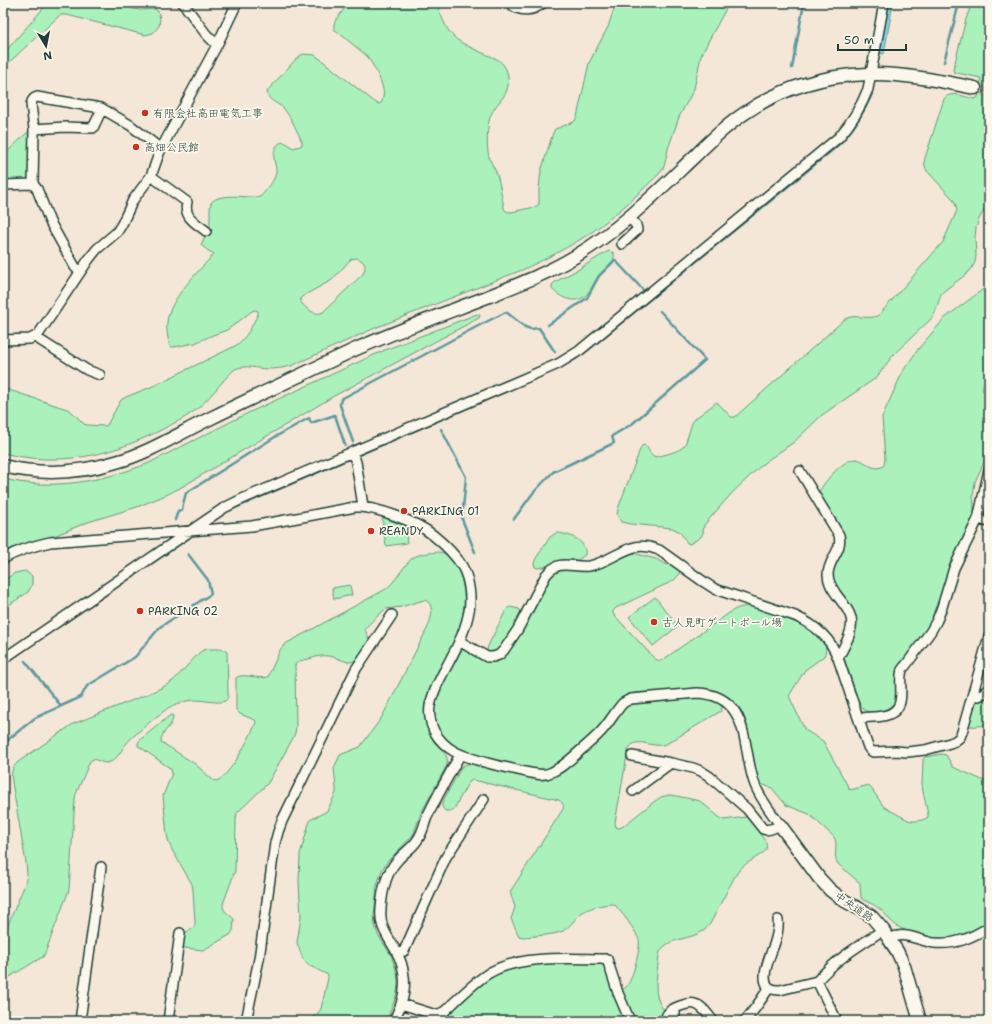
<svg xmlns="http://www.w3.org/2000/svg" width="992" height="1024" font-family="'Shantell Sans','Klee One',sans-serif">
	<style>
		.green { fill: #abf1bc; stroke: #659778; fill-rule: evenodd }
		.water { fill: #87d5e5; stroke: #5d989e }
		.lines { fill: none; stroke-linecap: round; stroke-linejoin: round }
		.stream { stroke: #5d989e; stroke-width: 2.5 }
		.secondary-tunnel { stroke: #c9c5b7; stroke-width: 12; stroke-dasharray: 12 6; stroke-linecap: butt }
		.street-casing { stroke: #1f3d34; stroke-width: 12 }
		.secondary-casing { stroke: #1f3d34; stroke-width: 15 }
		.street { stroke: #fbf7ec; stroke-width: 9 }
		.secondary { stroke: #fbf7ec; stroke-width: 12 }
		.poi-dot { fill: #c8321e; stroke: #fbf7ec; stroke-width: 1.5 }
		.labels { text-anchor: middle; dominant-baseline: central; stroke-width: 3.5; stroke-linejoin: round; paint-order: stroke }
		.poi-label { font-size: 11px; fill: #1f3d34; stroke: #fbf7ec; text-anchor: start }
		.street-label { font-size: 11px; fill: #1f3d34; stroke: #fbf7ec }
	</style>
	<rect width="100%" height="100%" fill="#f4e7d8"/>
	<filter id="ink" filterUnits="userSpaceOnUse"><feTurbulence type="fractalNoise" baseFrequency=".025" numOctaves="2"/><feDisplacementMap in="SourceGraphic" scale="8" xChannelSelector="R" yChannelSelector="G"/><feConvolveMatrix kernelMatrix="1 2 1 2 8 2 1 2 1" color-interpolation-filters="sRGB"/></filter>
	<g filter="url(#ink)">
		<!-- green -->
		<path class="green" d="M48 3H109L134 9 140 10 155 9 158 11 159 14 160 19 159 26 153 33 145 35 67 15H60L3 68V54Z
			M345 3H436C441 14 445 28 453 36 461 45 486 54 497 59 504 64 507 69 508 77 511 98 493 102 489 121 487 133 486 149 490 160 492 165 495 169 497 174 500 185 502 197 504 208 505 211 507 212 511 212L535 207 539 204V189L541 171 553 133 555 129 574 122 577 117 589 63 608 27 616 3H729L708 42 701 56 694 89 679 117 668 149 665 163 663 169 659 174C642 190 626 206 608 220 582 241 552 256 522 270L375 328 291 366C283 368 276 369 268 369 257 369 246 364 235 369 220 382 210 400 193 412 184 419 172 424 161 430 110 456 60 467 3 453V388L70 410 84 424 87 425 105 426 107 425 118 405 121 400 126 397 151 387 235 346C247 338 251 327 258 314V311L255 310 252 311 234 325 227 330 213 335 195 343 174 347H171L169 344C168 337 166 330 167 322 169 299 199 271 214 254L207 250 201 245 206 234 209 229 212 231C209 226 210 219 210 213 210 210 210 206 211 203 218 192 248 198 260 197 265 192 275 180 276 173 277 168 274 163 274 158 273 150 278 138 288 144 290 145 291 147 293 148L300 146 302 145V142C297 131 292 119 285 110 280 104 271 102 267 95L268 90 297 58 303 54 315 55 376 103 379 104 382 102C383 97 384 93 383 89 381 79 372 63 367 56L334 29C332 18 345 14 345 3ZM357 258C365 262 367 265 363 274L323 312C320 313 319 314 316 313 312 313 302 305 301 302 300 300 301 299 301 298L303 296 332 280 351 259Z
			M972 3H989V202L979 219 976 228 975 237 976 256 975 262 972 268 968 273 945 290 941 294 936 310 934 315 931 319 894 354 876 378 822 415 794 442 765 462 733 492 704 525 703 533 701 537 690 544 687 543 680 532 672 528 630 524 621 522 617 514 619 506 641 447 643 445 646 446 651 454 655 457C663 455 680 452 685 445L693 420 717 402 731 417H735L845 319C855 313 869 321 879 315L943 242 955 215 957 210 955 203 952 198 927 171 924 163 925 158 944 99C950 90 965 97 974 99L977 98 978 97 981 81V78L957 73 954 72 953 70 966 19Z
			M31 129 30 180 6 181 5 154Z
			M609 251 614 253C616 263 605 268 599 275 594 281 592 289 587 294 577 306 560 298 552 289V285L555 282 579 269 605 253Z
			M989 286V377L984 382 982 390 985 393 989 394V451L975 482 973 496 974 508V517C967 534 956 550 950 567 943 584 941 603 933 619 924 636 908 651 899 667 894 678 903 695 892 705 886 711 874 714 866 711 862 709 860 706 859 702L844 658V654L855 624 835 587 831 571 842 546 819 495V492C824 482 843 459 856 459 866 460 870 471 882 467L884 465 885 459 882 417 903 371 919 348 945 318 986 287Z
			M477 314 480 315 479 318 334 396 180 488 166 495 137 507 88 522 49 538 31 542 13 548 3 554 4 479C52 491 104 481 149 463L248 413 363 360 385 350Z
			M382 517 405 526 407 543 386 546Z
			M556 533C568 533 588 541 585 555L578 560 555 563 543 567 538 568 535 567 534 564 535 560 550 537Z
			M438 552C447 552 451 559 456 566 460 572 462 579 463 586 470 619 449 649 436 677 432 685 427 694 425 702 423 716 427 732 435 743 442 751 449 753 447 765L421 813 413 835 387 862 382 870 377 885 374 916 375 926 378 935 391 955 397 973 398 983 397 992 394 1002 386 1021H307L317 1014 321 1009 328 978V975L308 965 303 959 297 943 301 917 299 882 300 854 310 820 327 811 336 793V788L334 768 340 755 360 747 382 717 427 629C431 621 436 603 424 600L401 607 386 609 383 611 365 628C365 633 369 636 369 640 369 644 365 648 363 651 351 671 345 658 328 656 322 655 315 657 309 659 304 660 299 660 295 665L296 726 295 733 293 738 268 783 237 813 236 819 235 871 223 904C222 912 230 914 234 919L233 931 230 935 203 950 184 948 182 947 184 934 195 926V922L193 891 192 884 172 850 169 843 167 835 163 796 172 773 171 769 140 747 138 746V743L141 739 168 717 171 715 173 716C174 726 160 732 161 742L195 764 213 780 216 781C229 778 252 734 256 722L255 720 240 714 236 710V678C243 672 258 680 268 677L280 650 283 646 287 643 386 589C397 581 406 560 416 556 422 553 431 553 438 552Z
			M633 553 656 559 665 564 674 566 680 570 679 575 673 581 616 608 613 611V614L615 616 655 659 660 661 664 659 732 611C739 607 744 606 752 607 777 615 801 621 820 639 825 644 828 649 824 656L805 670 789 696 805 730 823 741 850 790 869 785 884 807 908 820C914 822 923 821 928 817V814L923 792 922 784 923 762V759L925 757 941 754 946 755 953 767 989 783V921C963 938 947 943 917 934 910 932 902 930 897 926 889 921 885 912 877 907 872 903 866 902 861 898L860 883 838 864C832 855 839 846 834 837L809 814 786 805 772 788 761 784 757 776C755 765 753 754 750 742 748 733 747 721 742 712 732 695 715 689 697 689 682 690 667 691 652 692 644 692 634 692 628 695 616 701 610 713 602 724 594 734 560 765 549 768 535 773 513 764 498 761 474 755 442 749 436 721 434 716 434 709 435 703 438 689 451 668 458 654L461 650 465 649 494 660 549 577 557 569Z
			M25 571 32 576V585L28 592 3 609V581L15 573Z
			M350 585 352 595 334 599 332 588Z
			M655 597 678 626 653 646 629 617Z
			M510 607 519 609 522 613 510 635 497 652 492 653H489L487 650 488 646 506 610 508 608Z
			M209 649C215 649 222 648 227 652L228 693C228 696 228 699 225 701 219 704 204 700 197 700 187 700 177 703 168 708 162 712 157 717 151 721 143 729 133 735 126 744 121 750 118 759 110 762 105 765 98 760 93 759L90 761 76 794 75 799 69 890 45 953 43 957 39 959 3 981V933L7 927 25 884 27 874 26 863 12 782C11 773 11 769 18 762L73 724 148 694 165 686 174 680 199 653 203 650Z
			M989 693V720C986 726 977 727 970 726L969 724 974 704Z
			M697 698C706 698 720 698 722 708L721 711 668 743C664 745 660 746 655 745 644 744 634 738 628 750L615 823 616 827 619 828 622 827 655 801 661 797 669 795 677 796 700 801 719 817 724 820 746 817 750 820 766 842C767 847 767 850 763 853L746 864 740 869 735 876 710 924C708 926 706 929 703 931 689 941 664 937 659 955 658 969 653 990 659 1002 662 1009 667 1014 671 1021H441L445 1016C459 1003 476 985 492 976 517 962 546 963 574 963 583 963 592 962 601 964 608 968 607 977 610 983 611 985 613 988 614 989 619 990 623 990 626 987 632 982 641 947 639 940 637 932 620 910 614 904 603 904 586 908 579 915 574 920 570 927 563 931 555 935 534 936 523 937L519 936 511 919 515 907 510 892 563 809C564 805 563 803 559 800L473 780 469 782 467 785 454 809 450 811H445L442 807V803L462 766 467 764H473L538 779 552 777 564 772 593 746 607 732 625 708 632 703Z"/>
		<!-- water -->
		<path class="water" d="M887 3H893L884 54 879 53Z"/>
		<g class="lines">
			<!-- stream -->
			<path class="stream" d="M944 62 959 3
				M792 68 804 3
				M548 325 587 298 599 276 615 260 645 292
				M559 368 574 360 588 350 835 148C852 133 863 114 872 94
				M441 429 466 477 462 519 475 552
				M353 442 340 405 341 399 480 325 506 312 525 327 531 329 539 328 555 352
				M356 456 523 384
				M215 519 226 512 242 505 351 458
				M514 519 533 493 553 472 614 443 612 436 632 424 705 360 660 311
				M175 520 178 511 182 510 183 504 186 493 275 437 309 418 311 423 335 415 345 445
				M61 625 189 538
				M25 661 61 706
				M3 664 12 658
				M3 747 10 738 35 718 81 697 87 686 135 657 160 627 211 594 208 580 188 554
				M884 943 895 959"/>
			<!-- secondary-tunnel -->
			<path class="secondary-tunnel" d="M975 88 989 91"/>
			<!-- street casing -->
			<g class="street-casing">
				<path id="street" d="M183 3 206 34 217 45
					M510 3C520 13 533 11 543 3
					M34 129 65 127 93 128 102 109
					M151 176 187 202C183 217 196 223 206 231
					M3 185 33 184
					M622 244 637 230 636 225 630 218
					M80 272 75 267 50 222 37 189 33 184 34 129 31 104C32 100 33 98 37 97L101 108 130 125 161 149
					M35 337 87 370 100 375
					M3 340 30 339 38 335 89 259 97 249 117 232 122 224 133 200 151 176 160 151 217 45 237 3
					M352 452 356 462 363 506
					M800 471 839 535C843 551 828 559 828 575 828 582 832 588 836 594 841 601 847 607 850 615 856 627 844 647 838 658
					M978 519 989 522
					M3 559C18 550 33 546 50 542L252 526 297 518 355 507C375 506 417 522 433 535 444 544 455 554 462 566 470 580 472 601 468 616 463 638 451 658 441 677 437 685 433 693 431 702 428 711 430 723 434 731 446 752 463 756 484 762 494 765 504 767 513 769 521 771 529 773 537 774 542 775 548 774 552 772 563 767 572 758 581 750 589 743 598 736 605 727 610 721 618 708 623 703 625 702 628 700 631 699L697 693C752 695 741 748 755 785 761 800 771 812 780 825 774 828 769 831 763 829L747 809 709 776 701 771 693 768 671 763 633 791
					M459 641 487 657H493L499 655 504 650 518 629 546 575C560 558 571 568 589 566 606 563 619 551 635 547 643 545 651 547 659 550L704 582 715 589 795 616C815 625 830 637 838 658L868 747 870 750 873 752 896 751 907 752 925 750 950 743 955 741 960 737 962 732 989 636
					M3 659 224 508 240 500 558 364 579 351 839 137C852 122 861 107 868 89L884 3
					M973 695 979 696 989 689
					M859 719C868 716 878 718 887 715 909 708 897 685 902 670 903 668 904 667 906 665L931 631 937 620 942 607 954 568 978 519 989 470
					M632 756 671 763
					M778 920C779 927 777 935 775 942 771 955 752 991 780 990L817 981
					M890 940C892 938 895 936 898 936 907 933 924 942 934 943 956 945 971 938 989 927
					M397 953 404 951 446 857 484 799
					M401 1004 433 1014H439L445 1011C459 998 473 983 489 973 522 954 570 959 607 959L618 993 630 1021
					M675 1009V1021
					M80 1021 101 867
					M168 1021 180 933
					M246 1021 259 959 275 843 278 832 282 821 356 669 392 615
					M394 1021C396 1015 399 1010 401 1004 407 987 405 967 396 951 388 936 379 928 381 909 382 892 385 874 397 861 403 853 413 848 418 839 423 832 424 824 427 817 437 796 449 775 460 755
					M665 1021C666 1018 666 1015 669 1012 673 1008 688 1002 695 1004 703 1006 708 1015 713 1021
					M745 1021 756 1007 769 988
					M837 1021 817 981C836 959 860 945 883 930"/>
			</g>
			<!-- secondary casing -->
			<g class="secondary-casing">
				<path id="secondary" d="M3 466C40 475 80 473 116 462 149 453 178 434 209 419 258 395 307 372 356 349 399 330 443 314 487 297 517 285 548 273 576 256 622 228 657 192 696 155 711 140 727 125 745 113 781 88 825 75 868 74 903 73 941 81 975 88
					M780 825 819 878 830 890 843 900 865 912 872 917 883 930 897 951 904 966 920 1021"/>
			</g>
			<!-- street -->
			<use href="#street" class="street"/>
			<!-- secondary -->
			<use href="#secondary" class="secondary"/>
		</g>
	</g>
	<!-- markers -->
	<g class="poi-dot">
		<circle cx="145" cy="113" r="4"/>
		<circle cx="136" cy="147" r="4"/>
		<circle cx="404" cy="511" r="4"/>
		<circle cx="371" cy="531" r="4"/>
		<circle cx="140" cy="611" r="4"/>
		<circle cx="654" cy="622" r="4"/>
	</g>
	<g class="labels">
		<!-- poi labels -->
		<g class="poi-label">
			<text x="153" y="113">有限会社高田電気工事</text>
			<text x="144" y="147">高畑公民館</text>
			<text x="412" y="511">PARKING 01</text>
			<text x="379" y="531">REANDY</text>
			<text x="148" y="611">PARKING 02</text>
			<text x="662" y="622">古人見町ゲートボール場</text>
		</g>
		<!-- street labels -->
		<g class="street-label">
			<text transform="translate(854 907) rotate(34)">中央道路</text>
		</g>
	</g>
	<!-- margin -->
	<rect width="992" height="1024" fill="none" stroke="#fbf7ec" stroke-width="16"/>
	<rect x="8" y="8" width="976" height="1008" fill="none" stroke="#1f3d34" stroke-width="1.5" filter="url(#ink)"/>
	<!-- north arrow -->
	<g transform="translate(46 46) rotate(170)" stroke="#fbf7ec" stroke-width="3" paint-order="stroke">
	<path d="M0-3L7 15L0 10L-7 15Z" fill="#1f3d34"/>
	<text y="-6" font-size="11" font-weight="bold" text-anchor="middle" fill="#1f3d34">N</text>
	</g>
	<!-- scale -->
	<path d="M838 44v6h68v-6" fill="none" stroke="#1f3d34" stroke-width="2"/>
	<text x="844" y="44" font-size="12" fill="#1f3d34" stroke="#fbf7ec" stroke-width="3" paint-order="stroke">50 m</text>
</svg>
